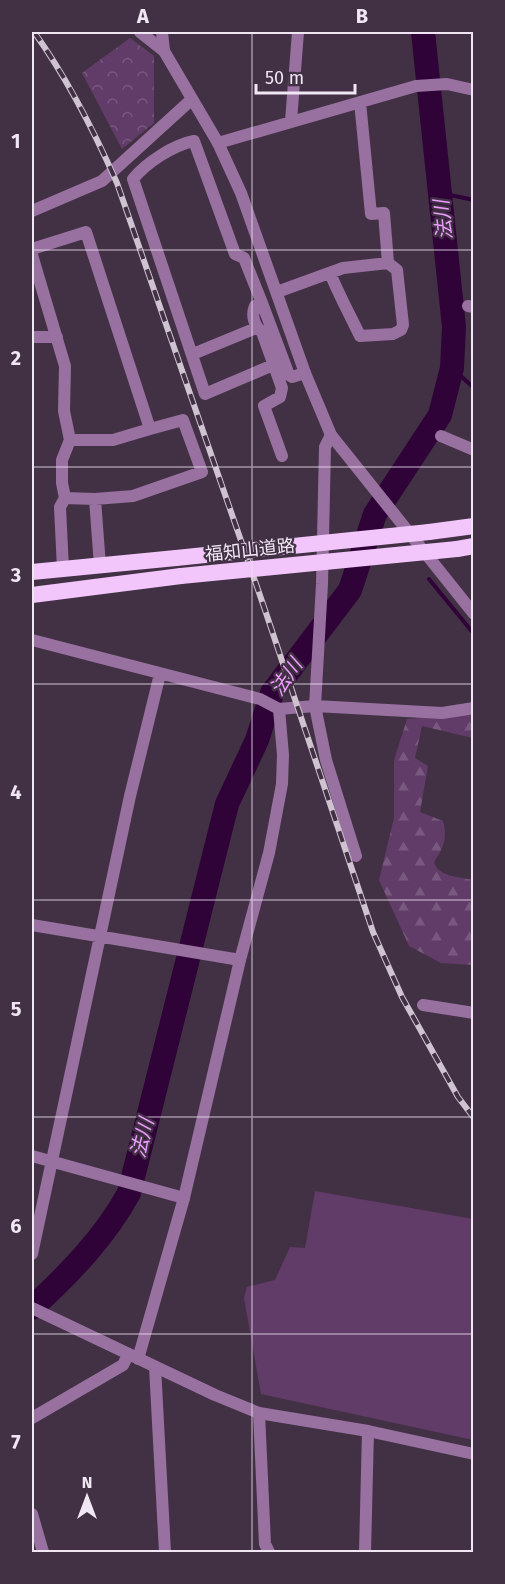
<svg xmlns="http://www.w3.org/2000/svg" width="505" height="1584" font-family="'Fira Sans','Noto Sans JP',sans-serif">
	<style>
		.forest { fill: url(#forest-firs) }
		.park { fill: url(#park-crowns) }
		.pitch { fill: #613c68 }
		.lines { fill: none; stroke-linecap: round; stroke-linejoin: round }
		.stream { stroke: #2f0338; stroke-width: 4 }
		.river { stroke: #2f0338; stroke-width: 24 }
		.minor { stroke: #9871a0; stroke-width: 12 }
		.tertiary { stroke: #9871a0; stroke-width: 12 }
		.trunk { stroke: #f2c6fa; stroke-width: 16 }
		.rail-casing { stroke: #cfc3d1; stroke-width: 6 }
		.rail { stroke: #423145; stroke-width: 4; stroke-dasharray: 11; stroke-linecap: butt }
		.trunk-bridge { stroke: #f2c6fa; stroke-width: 16 }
		.grid { fill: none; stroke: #f1e6f3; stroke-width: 1.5; stroke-opacity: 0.55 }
		.labels { text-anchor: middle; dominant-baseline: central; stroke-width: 4.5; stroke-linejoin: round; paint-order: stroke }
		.street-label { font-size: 18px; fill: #f1e6f3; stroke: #423145 }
		.water-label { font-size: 20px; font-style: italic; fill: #ee9dff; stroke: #423145 }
		.neatline { fill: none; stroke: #f1e6f3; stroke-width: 2 }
		.grid-label { font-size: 20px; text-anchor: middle; font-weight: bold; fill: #f1e6f3 }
	</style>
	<defs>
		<pattern id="forest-firs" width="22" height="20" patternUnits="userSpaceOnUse" patternTransform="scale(1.5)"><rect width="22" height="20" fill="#613c68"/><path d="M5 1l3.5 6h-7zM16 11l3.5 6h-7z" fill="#78587e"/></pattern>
		<pattern id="park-crowns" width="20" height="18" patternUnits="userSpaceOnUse" patternTransform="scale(1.5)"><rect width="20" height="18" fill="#613c68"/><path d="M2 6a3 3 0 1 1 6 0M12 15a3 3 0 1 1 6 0" fill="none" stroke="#78587e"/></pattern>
	</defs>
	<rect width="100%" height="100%" fill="#423145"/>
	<!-- forest -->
	<path class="forest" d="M473 714V738L422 726 415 758 428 766 420 812 443 821C448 839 443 848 434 862 438 877 460 877 473 880V965L441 963 409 946 379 880 394 818V760L407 719Z"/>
	<!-- park -->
	<path class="park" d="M130 38 154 56V123L122 149 82 73Z"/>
	<!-- pitch -->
	<path class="pitch" d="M315 1191 473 1219V1440L261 1394 244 1298 247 1287 275 1280 290 1247 305 1248Z"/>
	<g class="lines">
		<!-- stream -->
		<path class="stream" d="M440 193 474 200
			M452 368 474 388
			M375 514 379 517
			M429 579 474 634"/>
		<!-- river -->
		<path class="river" d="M32 1308C69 1274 105 1237 129 1193L227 804 257 740 272 693 350 590 375 514 440 415 452 368 454 327 423 32"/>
		<!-- minor -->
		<path class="minor" d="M140 32 164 51
			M360 102 371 214 384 213 388 263
			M291 121 298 32
			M218 143 416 86 447 84 474 90
			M32 211 102 181 191 100
			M32 249 86 232 150 429 113 440H70
			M32 255 65 366 64 411 70 440 62 460V483L65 498 60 507 63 569
			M277 292 343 268 388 263 397 270 403 325 401 330 393 334 360 336C350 315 339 295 330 273
			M262 303 289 375 292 377 305 373
			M468 306 474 307
			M32 337H57
			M193 354 256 328
			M273 365 205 394 133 179C146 163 173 145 194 141L235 254 244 258 262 303 255 306C251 315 254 326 262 332L282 388 280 397 264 406 282 456
			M331 435 325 447 322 584 315 706 326 760 356 856
			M441 436 474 450
			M65 498 95 499 133 496 202 472 183 420 150 429
			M95 499 100 566
			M32 640 260 699 279 709 315 706 442 713 474 708
			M32 925 240 960
			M423 1005 474 1013
			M32 1156 184 1198
			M32 1254 130 796 160 674
			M155 1367 165 1552
			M259 1413 265 1544 269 1552
			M32 1514 43 1552
			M365 1552 368 1431"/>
		<!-- tertiary -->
		<path class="tertiary" d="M162 32 164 51 218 143 241 193 305 373 331 435 474 614
			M32 1308 215 1395 259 1413 368 1431 474 1454
			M138 1359 184 1198 240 960 269 853 282 784 283 755 279 709
			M32 1418 123 1365 128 1355"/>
		<!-- trunk -->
		<path class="trunk" d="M429 532 474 526
			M457 549 474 546
			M32 572 176 558
			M32 595 181 576"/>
		<!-- rail casing -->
		<g class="rail-casing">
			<path id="rail" d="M34 32C67 78 94 131 117 183L264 607 373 932 402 997 458 1097 474 1118"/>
		</g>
		<!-- rail -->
		<use href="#rail" class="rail"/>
		<!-- trunk-bridge -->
		<path class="trunk-bridge" d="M176 558 429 532
			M181 576 457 549"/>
	</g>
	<!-- grid -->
	<path class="grid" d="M252 32V1552M32 250H474M32 467H474M32 684H474M32 900H474M32 1117H474M32 1334H474"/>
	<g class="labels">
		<!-- street labels -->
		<g class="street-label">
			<text transform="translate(250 550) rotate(-6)">福知山道路</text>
		</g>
		<!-- water labels -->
		<g class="water-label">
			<text transform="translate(443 220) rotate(-96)">法川</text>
			<text transform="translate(286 677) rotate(-56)">法川</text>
			<text transform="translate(142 1138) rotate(-76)">法川</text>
		</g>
	</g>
	<!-- border -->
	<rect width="505" height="1584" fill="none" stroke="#423145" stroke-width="66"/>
	<!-- north arrow -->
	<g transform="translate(87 1497)" stroke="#423145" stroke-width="4.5" paint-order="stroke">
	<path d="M0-4.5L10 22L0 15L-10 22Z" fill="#f1e6f3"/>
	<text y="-9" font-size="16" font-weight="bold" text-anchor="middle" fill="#f1e6f3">N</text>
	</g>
	<!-- scale -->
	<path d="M256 84v9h99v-9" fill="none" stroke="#f1e6f3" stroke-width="3"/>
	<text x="265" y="84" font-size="18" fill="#f1e6f3" stroke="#423145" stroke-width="4.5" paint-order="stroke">50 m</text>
	<rect x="33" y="33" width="439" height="1518" class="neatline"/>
	<g class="grid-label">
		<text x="143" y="23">A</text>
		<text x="362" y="23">B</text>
		<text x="16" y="148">1</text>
		<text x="16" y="365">2</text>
		<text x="16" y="582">3</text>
		<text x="16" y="799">4</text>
		<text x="16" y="1016">5</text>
		<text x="16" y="1233">6</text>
		<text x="16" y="1449">7</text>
	</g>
</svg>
